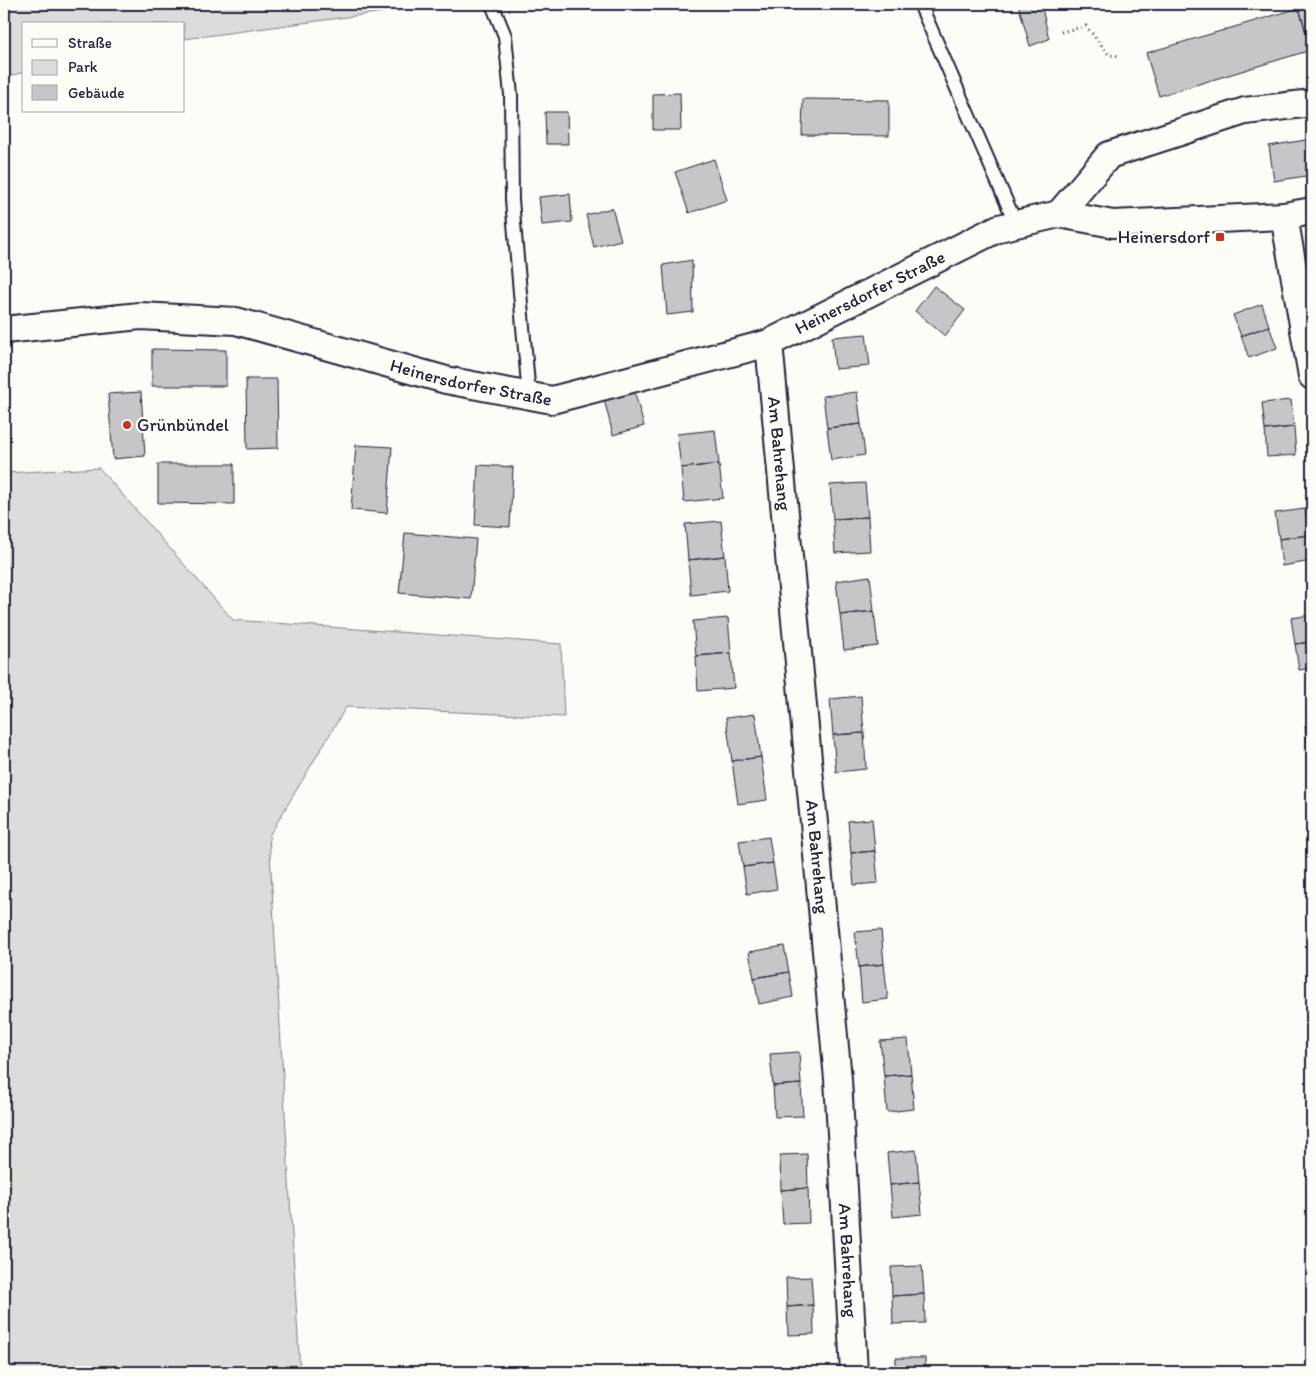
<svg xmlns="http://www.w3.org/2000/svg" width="1316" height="1376" font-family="Itim,sans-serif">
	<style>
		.green { fill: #dddcdb; stroke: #807f8b }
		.building { fill: #c6c6c8; stroke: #22223b }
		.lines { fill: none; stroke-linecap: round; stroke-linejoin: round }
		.lane-casing { stroke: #22223b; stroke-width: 16 }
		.street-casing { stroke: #22223b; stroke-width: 30 }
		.path { stroke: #22223b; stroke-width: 3; stroke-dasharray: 1 4; stroke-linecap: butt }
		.lane { stroke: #fdfcf7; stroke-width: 12 }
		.street { stroke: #fdfcf7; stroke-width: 26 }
		.poi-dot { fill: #c8321e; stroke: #fdfcf7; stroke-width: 2 }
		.labels { text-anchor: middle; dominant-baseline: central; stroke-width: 4.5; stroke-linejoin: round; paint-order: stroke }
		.poi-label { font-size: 18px; fill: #22223b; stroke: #fdfcf7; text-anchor: end }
		.street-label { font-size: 18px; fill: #22223b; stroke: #fdfcf7 }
	</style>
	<rect width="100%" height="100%" fill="#fdfcf7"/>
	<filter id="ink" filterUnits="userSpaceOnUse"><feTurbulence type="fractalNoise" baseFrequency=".02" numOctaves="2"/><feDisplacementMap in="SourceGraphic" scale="10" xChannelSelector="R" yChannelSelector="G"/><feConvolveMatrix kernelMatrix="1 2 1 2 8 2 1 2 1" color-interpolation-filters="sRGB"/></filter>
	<g filter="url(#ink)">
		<!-- green -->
		<path class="green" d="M4 4H443L184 39V24H24V72L4 78Z
			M99 468 233 620 561 644 564 717 346 707 269 836 300 1372H4V473Z"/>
		<!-- building -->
		<path class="building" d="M1018 4H1041L1049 39 1030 46Z
			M1312 4V50H1311L1299 8Z
			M1299 8 1311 50 1159 96 1146 53Z
			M680 93 681 130H653V94Z
			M803 99 889 100V136L802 135Z
			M545 112H567L568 144H546Z
			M1312 139V175L1274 181 1269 146Z
			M714 159 727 200 689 213 675 172Z
			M570 194 572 222 542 225 539 197Z
			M612 208 621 240 594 247 586 215Z
			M692 260 693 312 667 315 663 265Z
			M934 286 965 310 945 336 915 311Z
			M1262 304 1269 326 1241 336 1233 315Z
			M1269 326 1277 348 1249 358 1241 336Z
			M866 334 870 366 835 369 832 337Z
			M152 349 226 350V386H152Z
			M246 379H277L278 448 247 449Z
			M634 390 644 426 613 435 604 399Z
			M141 392 145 456 113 459 108 394Z
			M857 392 861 424 827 428 823 396Z
			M1291 400 1294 427 1265 430 1262 403Z
			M861 424 865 455 831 460 827 428Z
			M1294 427 1296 455 1267 457 1265 430Z
			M715 430 719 464 681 468 677 434Z
			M356 445 392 447 387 513 351 510Z
			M158 464H234V504L158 503Z
			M719 464 723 498 684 502 681 468Z
			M478 465 513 467 510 527 475 525Z
			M865 483 868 517 833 519 830 485Z
			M1305 509 1309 535 1279 539 1275 513Z
			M868 517 870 551 835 553 833 519Z
			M721 521 725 556 688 560 685 524Z
			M405 533 476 539 471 599 399 593Z
			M1309 535 1312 561 1282 566 1279 539Z
			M725 556 728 591 691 595 688 560Z
			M870 576 874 611 840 615 836 581Z
			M874 611 878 646 844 650 840 615Z
			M1312 615V642L1295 644 1291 618Z
			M728 618 731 653 696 656 693 621Z
			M1312 642V668L1299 670 1295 644Z
			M731 653 734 688 698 691 696 656Z
			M861 696 864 733 833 735 830 699Z
			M755 714 761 757 732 761 726 718Z
			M1305 726H1312V751L1308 752Z
			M864 733 866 769 836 772 833 735Z
			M1312 751V777H1310L1308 752Z
			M761 757 767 800 738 804 732 761Z
			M872 819 875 851 851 853 848 821Z
			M769 837 773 863 743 867 739 841Z
			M875 851 878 883 854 885 851 853Z
			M773 863 777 889 747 894 743 867Z
			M881 930 884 964 859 967 855 932Z
			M784 946 789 972 754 978 749 952Z
			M884 964 888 999 862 1002 859 967Z
			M789 972 793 997 759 1004 754 978Z
			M908 1039 911 1074 884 1076 880 1041Z
			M799 1052 801 1084 773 1086 770 1054Z
			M911 1074 914 1109 887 1112 884 1076Z
			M801 1084 803 1116 775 1117 773 1086Z
			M916 1150 919 1182 890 1185 887 1153Z
			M807 1154 808 1188 781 1190 780 1155Z
			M919 1182 922 1214 893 1217 890 1185Z
			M808 1188 809 1223 783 1224 781 1190Z
			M922 1266 924 1294 892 1296 891 1267Z
			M811 1277 813 1305 787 1307 786 1278Z
			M924 1294 925 1323 893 1324 892 1296Z
			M813 1305 814 1334 788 1335 787 1307Z
			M896 1358H925V1372H895Z"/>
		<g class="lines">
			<!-- lane casing -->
			<g class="lane-casing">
				<path id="lane" d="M492 4 505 36 511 95 512 200 529 396
					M920 4 1016 224"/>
			</g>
			<!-- street casing -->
			<g class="street-casing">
				<g id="street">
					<path d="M1059 214 1109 155 1245 111 1312 103"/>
					<path d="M1284 216 1312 376"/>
					<path id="s1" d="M4 330 140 316 236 321 446 380 552 400 769 343 999 228 1059 214 1113 224 1284 216 1312 211"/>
					<path id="s2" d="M769 343 838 1079 854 1372"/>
				</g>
			</g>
			<!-- path -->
			<path class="path" d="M1061 32 1086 26 1109 55 1121 56"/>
			<!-- lane -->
			<use href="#lane" class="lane"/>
			<!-- street -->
			<use href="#street" class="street"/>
		</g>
	</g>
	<!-- markers -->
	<g class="poi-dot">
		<rect x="1215" y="232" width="10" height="10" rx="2.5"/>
		<circle cx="127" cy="425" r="5"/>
	</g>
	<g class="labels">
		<!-- poi labels -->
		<g class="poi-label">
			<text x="1210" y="237">Heinersdorf</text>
			<text x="137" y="425" text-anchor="start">Grünbündel</text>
		</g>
		<!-- street labels -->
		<g class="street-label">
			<text stroke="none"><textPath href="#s1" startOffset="896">Heinersdorfer Straße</textPath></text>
			<text stroke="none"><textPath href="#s1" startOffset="476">Heinersdorfer Straße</textPath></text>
			<text stroke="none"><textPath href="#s2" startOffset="111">Am Bahrehang</textPath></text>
			<text stroke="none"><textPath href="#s2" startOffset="516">Am Bahrehang</textPath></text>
			<text stroke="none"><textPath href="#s2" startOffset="921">Am Bahrehang</textPath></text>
		</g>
	</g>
	<!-- margin -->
	<rect width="1316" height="1376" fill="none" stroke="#fdfcf7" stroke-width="20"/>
	<rect x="10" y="10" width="1296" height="1356" fill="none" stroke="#22223b" stroke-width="2" filter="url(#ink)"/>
	<!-- legend -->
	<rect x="22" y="22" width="162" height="90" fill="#fdfcf7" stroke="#a5a5ac"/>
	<rect x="32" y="39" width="25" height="8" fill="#fdfcf7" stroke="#a5a5ac"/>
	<text x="68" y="48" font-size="15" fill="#22223b">Straße</text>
	<rect x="32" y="60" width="25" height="15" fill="#dddcdb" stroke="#a5a5ac"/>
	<text x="68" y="72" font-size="15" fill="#22223b">Park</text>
	<rect x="32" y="85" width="25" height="15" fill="#c6c6c8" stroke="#a5a5ac"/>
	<text x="68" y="98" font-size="15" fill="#22223b">Gebäude</text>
</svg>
